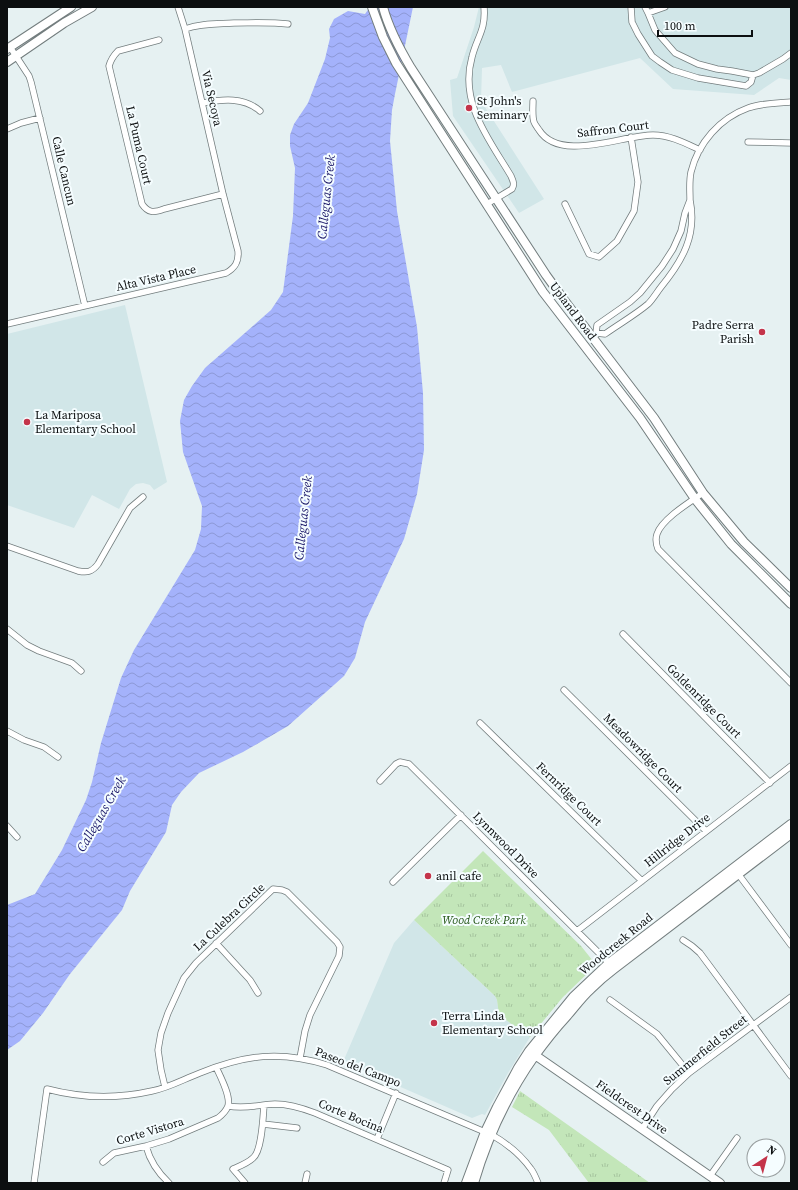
<svg xmlns="http://www.w3.org/2000/svg" width="798" height="1190" font-family="'Source Serif 4',serif">
	<style>
		.built { fill: #d1e6e8 }
		.park { fill: url(#park-tufts) }
		.water { fill: url(#water-waves) }
		.lines { fill: none; stroke-linecap: round; stroke-linejoin: round }
		.street-casing { stroke: #737d7e; stroke-width: 7 }
		.secondary-casing { stroke: #737d7e; stroke-width: 10 }
		.street { stroke: #fff; stroke-width: 5.5 }
		.secondary { stroke: #fff; stroke-width: 8 }
		.poi-dot { fill: #c4344a; stroke: #f5fdff; stroke-width: 1.5 }
		.labels { text-anchor: middle; dominant-baseline: central; stroke-width: 4; stroke-linejoin: round; paint-order: stroke }
		.street-label { font-size: 12px; fill: #0c0f10; stroke: #f5fdff }
		.poi-label { font-size: 12px; fill: #0c0f10; stroke: #f5fdff; text-anchor: start }
		.park-label { font-size: 12px; font-style: italic; fill: #275819; stroke: #f5fdff }
		.water-label { font-size: 13px; font-style: italic; fill: #1c196a; stroke: #f5fdff }
	</style>
	<defs>
		<pattern id="park-tufts" width="24" height="20" patternUnits="userSpaceOnUse"><rect width="24" height="20" fill="#c3e6b9"/><path d="M3 7l-1-3M5 7V3M7 7l1-3M15 17l-1-3M17 17v-4M19 17l1-3" fill="none" stroke="#a6c49e"/></pattern>
		<pattern id="water-waves" width="16" height="10" patternUnits="userSpaceOnUse"><rect width="16" height="10" fill="#a4b2fb"/><path d="M0 5q4-4 8 0t8 0" fill="none" stroke="#8c98d6"/></pattern>
	</defs>
	<rect width="100%" height="100%" fill="#e6f1f2"/>
	<!-- built -->
	<path class="built" d="M479 7H791V80L779 78 754 95 673 89 640 58 512 92 501 65 482 68 481 101 544 199 519 213 453 116 450 80 457 78 474 27Z
		M125 305 167 482 154 490 150 485 143 483 136 484 130 489 119 509 92 495 74 528 7 505V334Z
		M414 920 495 996 497 1000 499 1015 530 1037 508 1073 485 1115 482 1114 472 1118 343 1062 394 943Z"/>
	<!-- park -->
	<path class="park" d="M483 851 581 946 593 961 592 969 563 997 530 1037 499 1015 497 1000 495 996 414 920Z
		M520 1091 650 1183H589L549 1130 512 1107Z"/>
	<!-- water -->
	<path class="water" d="M370 7H413L395 94 392 110 390 141 397 211 417 327 423 393 424 450 417 494 404 539 365 622 355 658 344 676 288 726 243 752 199 773 181 792 172 805 166 832 130 891 122 910 70 974 43 1013 20 1041 7 1050V905L35 894 62 850 86 800 92 782 101 743 121 678 134 650 195 550 201 529 202 506 183 452 180 421 184 400 192 386 205 368 271 310 283 292 293 216 295 168 290 146V135L294 124 308 103 325 59 330 38 329 29 334 19 348 11 365 14Z"/>
	<g class="lines">
		<!-- street casing -->
		<g class="street-casing">
			<path id="street" d="M484 7C486 30 477 37 472 57 459 103 489 139 511 176 513 181 515 184 512 189L487 204
				M631 7 632 22 638 34 652 56 660 62 672 70 698 78 746 86 751 82 753 75
				M645 7 648 13 665 7
				M648 13 655 30 675 53 698 64 717 69 732 71 753 75 759 73 783 59 791 53
				M185 29C201 23 218 24 234 23 252 23 270 22 288 24
				M159 40 118 51C113 56 111 59 109 66L142 204C148 213 154 213 164 209L223 194
				M10 47 29 76 31 82 85 306
				M533 101C533 107 532 116 534 122 535 125 538 128 539 130 560 163 622 135 653 135 670 135 685 143 700 150
				M203 103C223 99 244 97 260 111
				M7 129 21 123 40 118
				M748 142 791 143
				M690 200C697 235 683 260 661 287 657 292 653 299 648 304 635 315 619 324 605 334L596 333 597 325 630 302 640 293 662 266 673 249 681 231 685 213Z
				M690 200C690 191 689 181 691 172 698 143 720 118 748 108 762 103 777 103 791 102
				M565 204 589 254 599 257 617 241 634 211 638 182 631 137
				M7 324 226 273C235 268 239 262 238 251L223 194 185 29 178 7
				M703 493C690 502 662 519 657 534 655 540 656 544 658 549L791 683
				M7 546 78 571C87 573 92 572 98 564L130 508 143 497
				M7 629 27 645 39 651 72 663 81 671
				M623 634 770 783
				M564 690 706 831
				M480 723 642 881
				M7 731 24 740 44 747 58 757
				M380 781 396 764 400 762 409 764 611 965
				M7 826 17 837
				M736 871 791 945
				M393 882 461 815
				M577 931 791 766
				M683 940 692 946 700 953 791 1076
				M216 943 250 980 258 993
				M610 1000 657 1034 689 1073
				M165 1087 161 1070 158 1050 161 1033 168 1013 184 978 196 963 273 889 282 890 287 892 337 942 340 947 339 956 310 1015 305 1031 300 1058
				M228 1106C246 1109 257 1105 275 1104 289 1104 302 1108 315 1113L448 1170 444 1183
				M263 1124 297 1128
				M642 1129 657 1106 672 1089 689 1073 791 997
				M377 1139 396 1093
				M146 1146C150 1161 157 1172 169 1183
				M103 1162 114 1153 146 1146 169 1139 218 1118C222 1115 226 1111 228 1106 231 1096 220 1076 216 1067
				M710 1176 737 1138
				M34 1183 47 1089C81 1098 117 1099 152 1091 168 1088 184 1079 200 1073 245 1055 280 1050 327 1065L492 1135C506 1143 521 1155 531 1169 534 1173 536 1178 538 1183
				M245 1183 233 1169C240 1166 248 1163 253 1158 262 1151 263 1117 264 1105
				M305 1183 307 1174"/>
		</g>
		<!-- secondary casing -->
		<g class="secondary-casing">
			<path id="secondary" d="M372 7 383 37 396 63 543 292 640 418 695 499 731 544 791 604
				M383 7C389 29 399 48 411 68L546 275 564 300 654 418 703 493 744 542 791 588
				M7 49 71 7
				M7 62 64 23 92 7
				M532 1053 720 1183
				M466 1183 485 1132 497 1107 518 1068 529 1051 573 997 609 963 791 824
				M474 1183C487 1139 508 1094 534 1057 544 1043 555 1029 567 1016 575 1007 582 997 591 989 598 982 606 975 614 969L791 834"/>
		</g>
		<!-- street -->
		<use href="#street" class="street"/>
		<!-- secondary -->
		<use href="#secondary" class="secondary"/>
	</g>
	<!-- markers -->
	<g class="poi-dot">
		<circle cx="469" cy="108" r="4"/>
		<circle cx="762" cy="332" r="4"/>
		<circle cx="27" cy="422" r="4"/>
		<circle cx="428" cy="876" r="4"/>
		<circle cx="434" cy="1023" r="4"/>
	</g>
	<g class="labels">
		<!-- street labels -->
		<g class="street-label">
			<text transform="translate(212 98) rotate(77)">Via Secoya</text>
			<text transform="translate(613 129) rotate(-7)">Saffron Court</text>
			<text transform="translate(139 145) rotate(77)">La Puma Court</text>
			<text transform="translate(64 171) rotate(77)">Calle Cancun</text>
			<text transform="translate(156 278) rotate(-13)">Alta Vista Place</text>
			<text transform="translate(573 311) rotate(53)">Upland Road</text>
			<text transform="translate(704 701) rotate(45)">Goldenridge Court</text>
			<text transform="translate(643 753) rotate(45)">Meadowridge Court</text>
			<text transform="translate(569 794) rotate(44)">Fernridge Court</text>
			<text transform="translate(677 840) rotate(-38)">Hillridge Drive</text>
			<text transform="translate(506 845) rotate(45)">Lynnwood Drive</text>
			<text transform="translate(229 917) rotate(-43)">La Culebra Circle</text>
			<text transform="translate(616 944) rotate(-39)">Woodcreek Road</text>
			<text transform="translate(705 1050) rotate(-39)">Summerfield Street</text>
			<text transform="translate(358 1067) rotate(21)">Paseo del Campo</text>
			<text transform="translate(632 1107) rotate(35)">Fieldcrest Drive</text>
			<text transform="translate(351 1116) rotate(23)">Corte Bocina</text>
			<text transform="translate(150 1131) rotate(-17)">Corte Vistora</text>
		</g>
		<!-- poi labels -->
		<g class="poi-label">
			<text x="477" y="101">St John's<tspan x="477" dy="14">Seminary</tspan></text>
			<text x="754" y="325" text-anchor="end">Padre Serra<tspan x="754" dy="14">Parish</tspan></text>
			<text x="35" y="415">La Mariposa<tspan x="35" dy="14">Elementary School</tspan></text>
			<text x="436" y="876">anil cafe</text>
			<text x="442" y="1016">Terra Linda<tspan x="442" dy="14">Elementary School</tspan></text>
		</g>
		<!-- park labels -->
		<g class="park-label">
			<text x="484" y="920">Wood Creek Park</text>
		</g>
		<!-- water labels -->
		<g class="water-label">
			<text transform="translate(326 197) rotate(-84)">Calleguas Creek</text>
			<text transform="translate(303 518) rotate(-84)">Calleguas Creek</text>
			<text transform="translate(101 814) rotate(-60)">Calleguas Creek</text>
		</g>
	</g>
	<!-- border -->
	<rect width="798" height="1190" fill="none" stroke="#0c0f10" stroke-width="16"/>
	<!-- north arrow -->
	<g transform="translate(766 1158) rotate(36)"><circle r="19" fill="#f5fdff" stroke="#989e9f"/>
	<path d="M0-3L7 15L0 10L-7 15Z" fill="#c4344a"/>
	<text y="-6" font-size="11" font-weight="bold" text-anchor="middle" fill="#0c0f10">N</text>
	</g>
	<!-- scale -->
	<path d="M658 30v6h94v-6" fill="none" stroke="#0c0f10" stroke-width="2"/>
	<text x="664" y="30" font-size="12" fill="#0c0f10" stroke="#f5fdff" stroke-width="3" paint-order="stroke">100 m</text>
</svg>
